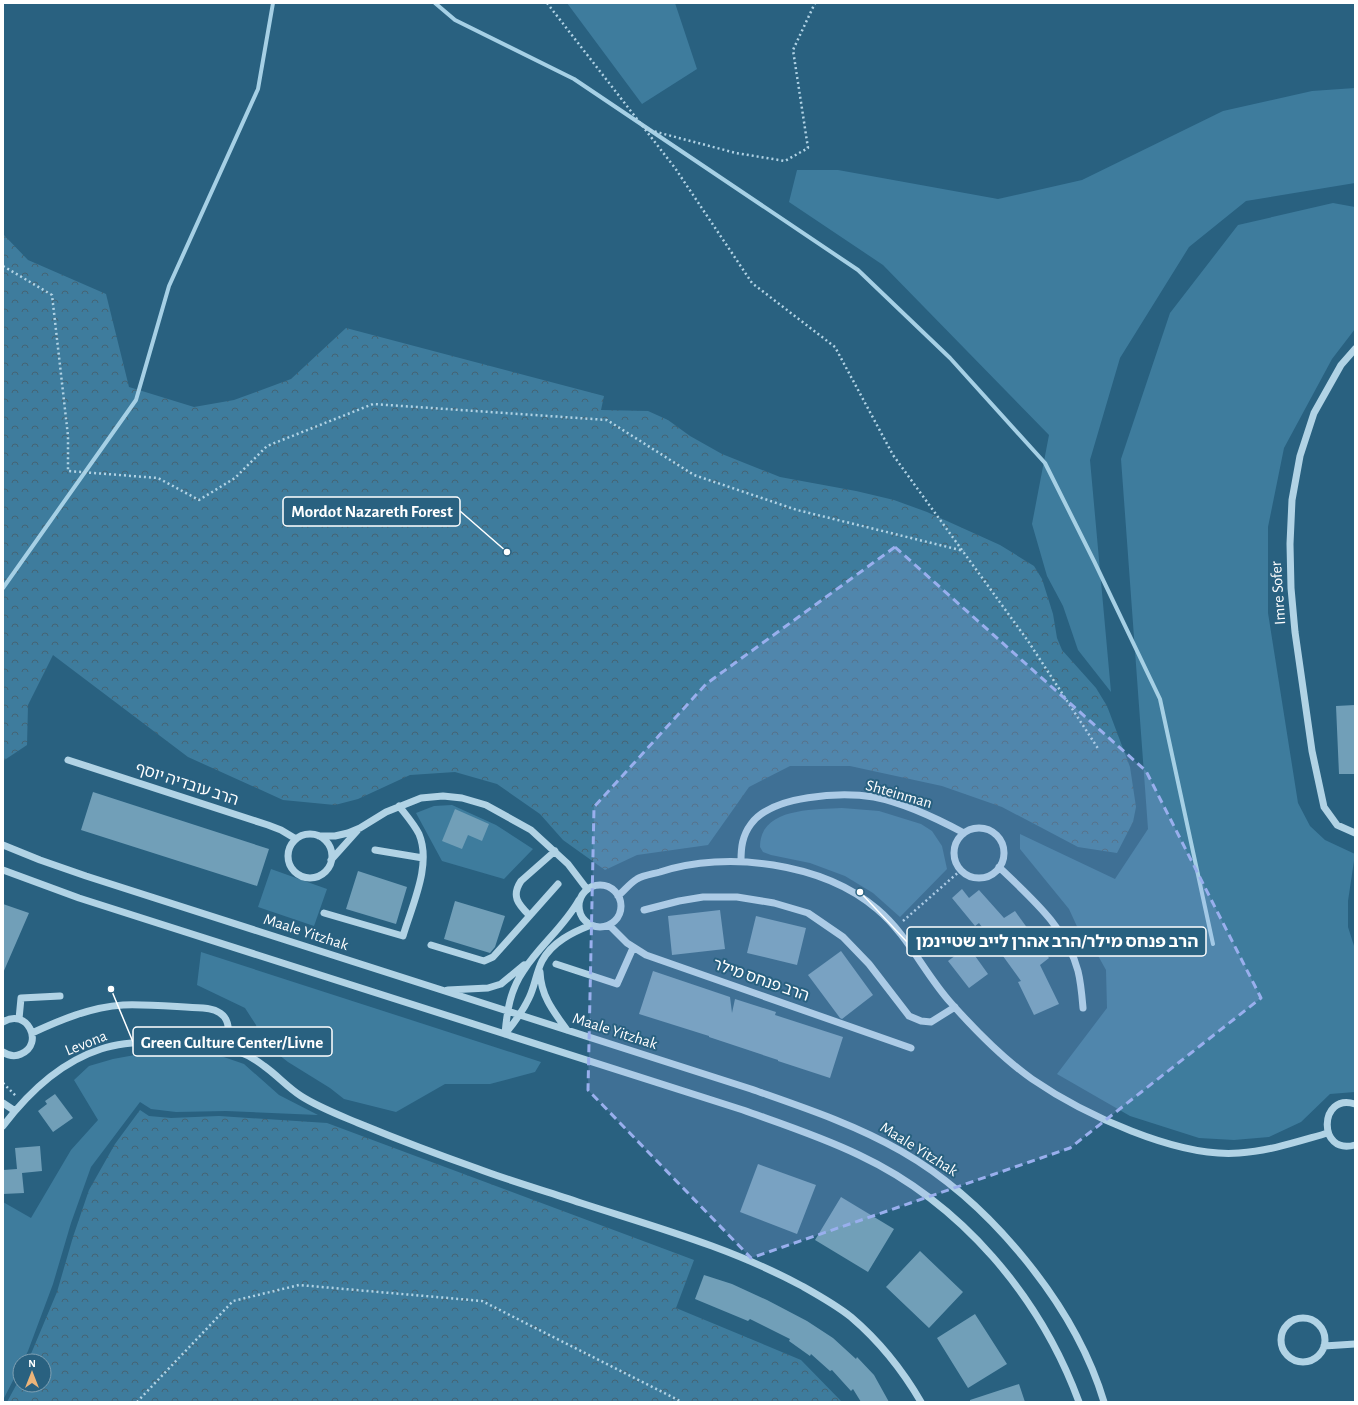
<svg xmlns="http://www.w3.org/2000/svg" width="1358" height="1405" font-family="'Alegreya Sans','Noto Sans Hebrew',sans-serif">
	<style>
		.green { fill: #3e7c9d }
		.forest { fill: url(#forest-crowns) }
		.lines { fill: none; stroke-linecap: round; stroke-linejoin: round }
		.stream { stroke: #a6d0e5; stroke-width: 4 }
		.building { fill: #719fb8 }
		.path { stroke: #b1d3e5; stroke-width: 2.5; stroke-dasharray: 2 3; stroke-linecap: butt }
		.minor { stroke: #b1d3e5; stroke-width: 7 }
		.marked { fill: #99afed; fill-opacity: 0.2; stroke: #99afed; stroke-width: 3; stroke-dasharray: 8 5; stroke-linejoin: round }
		.labels { text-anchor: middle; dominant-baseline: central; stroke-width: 4; stroke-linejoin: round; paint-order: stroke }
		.street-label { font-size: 16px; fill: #fff; stroke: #296180 }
		.leader { fill: none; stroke: #fff; stroke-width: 1.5 }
		.callout-dot { fill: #fff; stroke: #296180; stroke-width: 1.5 }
		.callout { fill: #296180; stroke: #fff; stroke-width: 1.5 }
		.callout-label { font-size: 17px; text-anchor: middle; font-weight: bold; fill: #fff }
	</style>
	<defs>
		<pattern id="forest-crowns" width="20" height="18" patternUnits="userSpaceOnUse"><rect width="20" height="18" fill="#3e7c9d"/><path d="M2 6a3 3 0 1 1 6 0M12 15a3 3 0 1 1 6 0" fill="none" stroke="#456474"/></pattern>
	</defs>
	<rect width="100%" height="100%" fill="#296180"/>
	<!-- green -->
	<path class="green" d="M567 3H675L697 69 642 104Z
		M1355 88V183L1246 201 1189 247 1120 358 1090 460 1111 692 1078 650 1063 606 1047 576 1032 524 1049 435 883 265 789 202 797 170H838L998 199 1082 180 1223 111 1312 91Z
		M1333 203 1355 207V329L1332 359 1284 448 1268 527V613L1298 803 1310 826 1325 840 1355 854 1348 901V927L1355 949V1092L1330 1094 1301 1122 1269 1137 1234 1140 1199 1138 1130 1116 1057 1074 1107 1008 1106 970 1096 952 1080 933 1069 909 1020 849V834L1115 879 1148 829 1121 459 1170 313 1238 225Z
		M452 805 496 825 533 849 504 879 442 861 416 813 434 806Z
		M842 808 879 811 921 824 932 831 942 846 947 869 900 917 873 893 845 876 810 863 771 855 763 852 760 847C760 807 814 810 842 808Z
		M271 869 327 889 314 926 258 907Z
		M201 952 541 1062 535 1072 490 1084H445L396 1112 344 1099 330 1088 288 1062 260 1040 256 1025 245 1008 197 985Z
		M173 1048 218 1055 244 1064 279 1095 318 1115 226 1111 176 1112 151 1109 140 1102 91 1167 71 1223 53 1284 28 1351 23 1361H20V1367L3 1400V1202L31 1218 71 1150 98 1120 74 1080 89 1066 113 1059Z"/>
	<!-- forest -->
	<path class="forest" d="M3 234 28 260 106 294 129 387 194 407 234 400 291 379 346 328 604 396 601 410 648 411 668 420 690 436 722 454 780 477 856 491 894 500 927 512 1000 545 1034 566 1042 579 1053 614 1057 638 1062 650 1096 688 1107 706 1130 767 1136 807 1133 822 1117 853 1078 847 1002 807 942 786 850 766H790L749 787 708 845 637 855 605 870 563 840 540 814 497 784 455 772 410 775 358 799 335 805 283 800 188 757 53 655 28 705 27 745 3 761Z
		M140 1110 149 1116 171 1118 219 1116 327 1123 694 1260 676 1308 801 1360 842 1402H7L20 1378V1385H44V1361H28L57 1292 73 1237 89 1190 115 1144Z"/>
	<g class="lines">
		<!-- stream -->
		<path class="stream" d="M435 3 455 20 574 79 858 270 950 358 1045 463 1094 561 1160 699 1213 944
			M3 588 136 400 169 286 258 89 273 3"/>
	</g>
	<!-- building -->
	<path class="building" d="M1355 705V774H1339L1336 706Z
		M93 792 269 849 257 886 81 830Z
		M455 809 489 824 482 841 468 835 462 849 442 841Z
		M358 871 407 887 396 924 346 909Z
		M962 889 969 898 979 890 1004 918 1015 911 1049 958 1040 965 1059 1004 1034 1015 1018 982 1021 981 979 923 975 926 952 898Z
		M455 901 505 916 495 947 490 953 444 939Z
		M3 904 29 913 3 973Z
		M720 910 725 949 672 955 668 916Z
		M756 916 806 928 797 965 747 953Z
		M968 946 988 974 969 988 948 961Z
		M841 951 873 995 842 1019 840 1018 808 975Z
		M653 971 730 997 732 1013 735 999 776 1012 775 1015 843 1037 830 1078 778 1061V1060L709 1037V1036L639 1014Z
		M55 1094 73 1118 53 1132 38 1111 47 1104 45 1101Z
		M40 1146 42 1171 22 1173 24 1193 3 1194V1170L17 1169 15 1148Z
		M758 1164 816 1185 797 1234 740 1212Z
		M841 1197 894 1229 868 1272 815 1240Z
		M920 1251 963 1292 929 1328 886 1287Z
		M704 1275 732 1284 767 1300 807 1321 833 1338 856 1359 857 1357 874 1375 889 1402H861L853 1389 851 1391 832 1370 830 1371 811 1354 810 1356 789 1341 790 1339 750 1319 748 1321 695 1299Z
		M975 1314 1007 1364 968 1388 937 1338Z
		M1019 1384 1025 1402H970V1400Z"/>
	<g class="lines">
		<!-- path -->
		<path class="path" d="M547 3 675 168 752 283 835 347 893 455 1028 641 1099 750
			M645 129 736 153 785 161 808 148 793 50 815 3
			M3 266 52 295 68 436V471L158 478 199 500 235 478 267 446 373 404 607 420 694 475 797 510 964 551
			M903 921 961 870
			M3 1083 17 1097
			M137 1402 233 1301 299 1285 482 1301 682 1402"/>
		<!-- minor -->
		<path class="minor" d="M1355 349 1341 365 1314 413 1300 456 1292 500 1290 544 1291 588 1295 632 1312 751 1324 807 1337 825 1355 833
			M68 760 268 825 281 830 296 839
			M954 853a25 25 0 1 1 50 0a25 25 0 1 1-50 0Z
			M288 856a22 22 0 1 1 44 0a22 22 0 1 1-44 0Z
			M319 836H335L348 833 360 828 386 812 421 798 443 796 462 798 486 805 531 830 568 864 587 889
			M3 845 40 860 86 876 751 1089C802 1107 854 1124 901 1151 989 1201 1075 1305 1104 1402
			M375 850 423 858
			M331 860 357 831
			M741 861C741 848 742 836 751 824 772 795 841 792 874 797 905 803 936 818 964 833
			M999 867C1030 897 1067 928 1078 971 1081 983 1082 996 1083 1008
			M3 870 79 898 743 1110C782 1124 822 1137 859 1155 961 1203 1040 1296 1079 1402
			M579 906a21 21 0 1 1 42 0a21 21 0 1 1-42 0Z
			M618 896C624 891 630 883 637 879 643 875 653 874 660 872 727 850 823 863 877 909 908 935 924 973 951 1003 975 1030 1002 1058 1032 1079 1083 1114 1177 1158 1239 1153 1270 1151 1299 1141 1328 1133
			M644 910 679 901 703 897H737L774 903 808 913 843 937 869 964 909 1016 921 1021 931 1022 955 1007
			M324 913 403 936C412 905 432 865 419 834 414 824 406 815 399 806
			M529 915C518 904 511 896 521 881L555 851
			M609 925 627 943 646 955 911 1048
			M431 945 484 961 493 957 558 884
			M556 964 617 984 633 948
			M540 972C541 996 553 1011 567 1030
			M448 990 488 988 501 984 524 965
			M19 1019 21 998 60 996
			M3 1022C27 1007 45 1044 21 1054 15 1057 9 1056 3 1052
			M32 1033C60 1020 91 1007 123 1005 149 1004 177 1007 203 1008 229 1010 231 1025 227 1048
			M505 1034C507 1011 510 990 524 970 540 945 564 927 579 900
			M505 1034C514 1023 523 1011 529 998 535 986 536 973 542 961 552 942 573 932 591 925
			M3 1103 15 1111
			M1355 1104C1319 1092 1317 1156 1355 1145
			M3 1126C28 1093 61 1062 101 1049 131 1039 179 1041 211 1045 230 1047 249 1054 264 1066 277 1075 287 1087 301 1096 318 1107 339 1115 358 1123 397 1139 436 1154 476 1168 510 1181 546 1191 581 1203 655 1227 732 1248 802 1286 818 1295 836 1305 851 1317 878 1340 903 1371 921 1402
			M1281 1340a22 22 0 1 1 44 0a22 22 0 1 1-44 0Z
			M1324 1346 1355 1344"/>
	</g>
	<!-- marked area -->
	<path class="marked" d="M895 547 1146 771 1261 998 1070 1148 751 1258 588 1090 594 807 706 684Z"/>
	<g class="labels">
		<!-- street labels -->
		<g class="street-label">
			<text transform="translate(1278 593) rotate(-94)">Imre Sofer</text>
			<text transform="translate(187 784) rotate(18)">הרב עובדיה יוסף</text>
			<text transform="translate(899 794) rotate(16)">Shteinman</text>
			<text transform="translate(306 932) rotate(18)">Maale Yitzhak</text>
			<text transform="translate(761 980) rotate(19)">הרב פנחס מילר</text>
			<text transform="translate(615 1031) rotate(18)">Maale Yitzhak</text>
			<text transform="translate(86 1043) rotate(-22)">Levona</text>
			<text transform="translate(919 1149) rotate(32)">Maale Yitzhak</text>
		</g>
	</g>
	<!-- callouts -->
	<path class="leader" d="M507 552L460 511M860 892L907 942M111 989L133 1042"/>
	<g class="callout-dot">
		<circle cx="507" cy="552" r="4"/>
		<circle cx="860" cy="892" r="4"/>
		<circle cx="111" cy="989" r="4"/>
	</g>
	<g class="callout">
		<rect x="283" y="497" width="177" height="29" rx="4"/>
		<rect x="907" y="927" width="299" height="29" rx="4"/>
		<rect x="133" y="1027" width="199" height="29" rx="4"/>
	</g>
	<g class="callout-label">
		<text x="372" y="517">Mordot Nazareth Forest</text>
		<text x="1057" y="947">הרב פנחס מילר/הרב אהרן לייב שטיינמן</text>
		<text x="232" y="1048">Green Culture Center/Livne</text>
	</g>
	<!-- border -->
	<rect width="1358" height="1405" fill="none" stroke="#ffffff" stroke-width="8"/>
	<!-- north arrow -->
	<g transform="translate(32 1373)"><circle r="19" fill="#296180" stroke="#7fa0b3"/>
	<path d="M0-3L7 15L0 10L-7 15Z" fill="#ecb479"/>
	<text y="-6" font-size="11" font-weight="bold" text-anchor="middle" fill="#ffffff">N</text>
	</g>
</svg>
